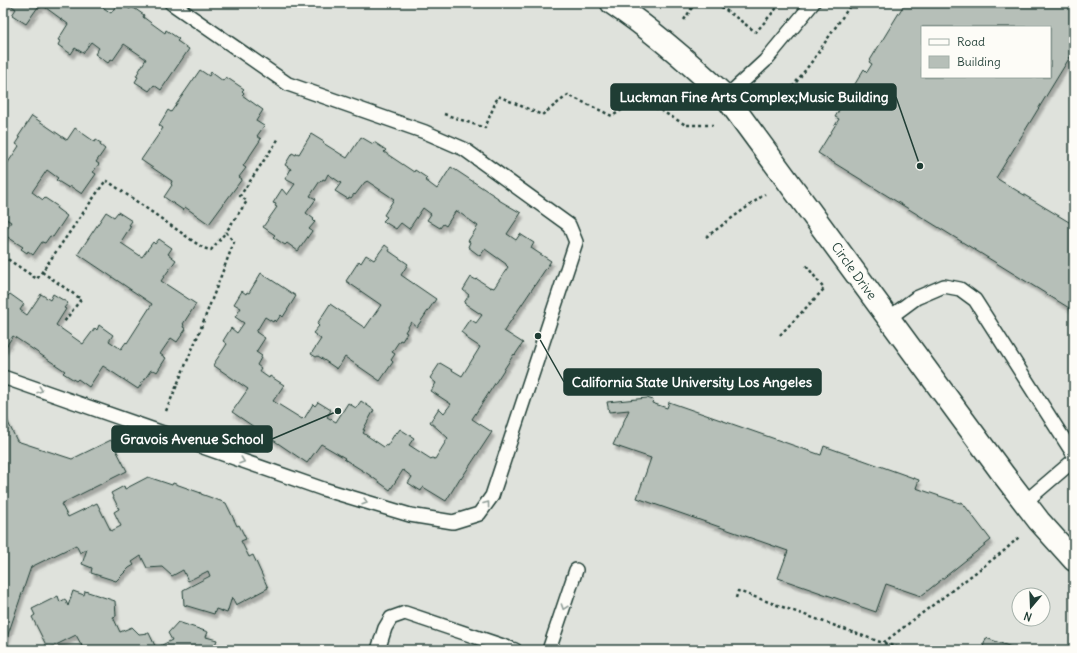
<svg xmlns="http://www.w3.org/2000/svg" width="1077" height="653" font-family="Delius,sans-serif">
	<style>
		.built { fill: #dfe2dc; fill-rule: evenodd }
		.building { fill: #b6bfb8; stroke: #1f3d34; fill-rule: evenodd; filter: url(#shadow) }
		.lines { fill: none; stroke-linecap: round; stroke-linejoin: round }
		.service-casing { stroke: #1f3d34; stroke-width: 16 }
		.minor-casing { stroke: #1f3d34; stroke-width: 25 }
		.path { stroke: #1f3d34; stroke-width: 2.5; stroke-dasharray: 3 3; stroke-linecap: butt }
		.service { stroke: #fdfcf7; stroke-width: 13 }
		.minor { stroke: #fdfcf7; stroke-width: 22 }
		.oneway { stroke: #8e9c96 }
		.labels { text-anchor: middle; dominant-baseline: central; stroke-width: 3; stroke-linejoin: round; paint-order: stroke }
		.street-label { font-size: 13px; fill: #1f3d34; stroke: #fdfcf7 }
		.leader { fill: none; stroke: #1f3d34; stroke-width: 1.5 }
		.callout-dot { fill: #1f3d34; stroke: #fdfcf7; stroke-width: 1.5 }
		.callout { fill: #1f3d34; stroke: #1f3d34; stroke-width: 1.5 }
		.callout-label { font-size: 14px; text-anchor: middle; font-weight: bold; fill: #fff }
	</style>
	<defs>
		<filter id="shadow"><feDropShadow dx="2.5" dy="4.5" stdDeviation="1" flood-color="#0004"/></filter>
	</defs>
	<rect width="100%" height="100%" fill="#f0f1eb"/>
	<filter id="ink" filterUnits="userSpaceOnUse"><feTurbulence type="fractalNoise" baseFrequency=".025" numOctaves="2"/><feDisplacementMap in="SourceGraphic" scale="8" xChannelSelector="R" yChannelSelector="G"/><feConvolveMatrix kernelMatrix="1 2 1 2 8 2 1 2 1" color-interpolation-filters="sRGB"/></filter>
	<g filter="url(#ink)">
		<!-- built -->
		<path class="built" d="M3 3H1074V650H3ZM922 27H1050V77H922ZM1019 595H1043V619H1019Z"/>
		<!-- building -->
		<path class="building" d="M7 3H97L111 13 118 3H121L130 9 131 6 144 15 143 17 165 33 166 30 179 39 177 41 189 49 161 90 154 85 149 91 135 82 138 77 136 76 146 59 124 44 113 60 111 59 108 63 95 54 99 48 91 42 83 53 75 48 71 54 58 45 60 41 58 40 68 24 42 5 40 8 38 7 26 24 12 15 16 9Z
			M905 3H1074V59L1070 57 996 178 1074 225V311L818 153 839 119 835 117 864 69 867 72 872 64 869 62ZM922 27H1050V77H922Z
			M200 70 209 76 211 72 223 81 226 77 244 89 242 91 244 93 242 95 263 110 256 121 264 126 257 136 261 139 243 166 246 168 239 177 242 179 209 224 185 207 183 210 164 197 172 185 171 184 172 181 141 160 163 128 159 125 168 110 171 112Z
			M32 116 67 140 75 128 95 142 96 140 101 143 100 145 105 149 96 162 99 164 93 172 96 174 82 194 70 186 69 188 56 180 58 178 47 170 32 192 43 200 45 198 57 206 56 208 67 216 53 237 50 236 45 243 42 242 33 255 28 251 27 253 21 249 23 247 3 234 11 222 3 217V170L19 146 16 144 20 138 18 137Z
			M311 134 324 142 323 143 347 158 361 137 373 144 374 142 386 150 384 152 414 172 415 170 427 178 425 180 437 189 451 167 498 198 497 199 521 213 507 234 516 240 520 234 534 243 531 248 551 261 504 331 523 343 515 355 514 354 472 419 492 432 461 479 460 478 446 501 423 487 421 491 408 483 412 477 403 470 390 490 368 474 344 459 345 458 321 444 307 463 232 412 248 389 213 365 227 344 223 341 231 328 237 333 244 323 235 317 241 308 234 304 242 291 246 294 247 292 249 293 261 273 296 296 283 317 281 315 276 322 274 320 273 322 265 317 256 332 265 338 256 352 262 356 257 365 261 368 259 371 269 378 270 376 284 385 273 401 302 419 303 418 304 419 313 404 315 406 318 402 331 410 327 417 336 422 348 403 356 408 361 401 374 410 363 430H365L363 433 384 447 385 445 387 446 396 432 397 433 400 429 414 438 409 445 431 459 432 458 435 459 448 438 430 422 439 408 444 413 451 404 431 391 436 383 430 378 440 363 462 376 480 347 465 337 466 336 461 332 470 319 476 323 482 315 464 303 469 295 463 290 471 277 476 280 477 279 491 288V287L494 288 508 267 506 265V264L485 249 480 256 468 247 470 242 468 241 478 226 457 211 456 213 455 212 446 226 443 224 440 228 427 220 431 214 423 208 409 229 401 223 396 229 383 221 387 217 384 215 394 199 367 181 366 182H365L355 195 354 194 351 198 349 197 348 199 335 191 341 183 328 174 325 180 323 179 321 182 320 181 310 196 316 199 306 213 314 219 313 220 315 222 309 229 312 231 298 251 287 243 285 245 273 237 275 235 263 227 277 207 275 206 276 204 273 203 282 189 287 195 295 184 285 179 291 169 285 165 292 153 296 155 297 153 299 154Z
			M106 212 114 217 118 212 132 221 129 225 131 226 122 240 123 241 121 243 142 257 153 242 155 244 159 239 172 248 168 254 176 260 161 281 196 304 183 324 184 325 183 327 186 329 177 342 171 338 160 354 166 358 157 372 154 370 153 371 151 370 138 389 103 366 89 387 78 379 76 381 63 373 65 371 13 336 3 351V301L10 294 24 304 20 310 27 315 41 294 50 300 53 294 68 303 64 308 66 309 56 325 83 344 95 328 97 330 99 325 113 335 109 341 121 349 126 342 127 343 152 304 78 254Z
			M385 245 390 249 389 251 408 264 401 275 436 299 417 327 411 322 405 332 407 333 402 341 400 340 392 352 395 354 391 360 393 362 380 381 345 357 337 369 318 356 316 357 311 354 321 339 313 333 319 326 317 324 330 304 365 328 381 305 346 281 359 261 361 263 366 255 374 260Z
			M647 398 653 400 652 403 667 408 669 402 821 455 824 446 919 480 916 488 960 503 962 502 991 540 921 596 886 584 876 612 778 578 788 551 637 498 651 458 613 445 629 410 609 412 607 402Z
			M3 412 17 441 72 459 111 440 127 471 61 504 68 517 97 503 111 531 121 526 114 512 119 509 111 493 124 486 125 489 148 477 172 485 173 483 201 493V494L226 503 237 526 239 525 246 539 241 541 249 557 253 555 268 588 236 605 232 597 227 613 216 609 214 614 184 605 183 590 210 576 208 571 188 581 183 570 172 576 162 567 147 568 141 556 132 562 134 565 129 568 116 581 91 573 92 568 82 564 87 549 80 553 76 545 31 567 3 649Z
			M73 591 84 595 85 591 115 601 116 616 113 617 120 632 132 627 139 634 149 633 156 648 172 640 168 633 178 622 208 632 206 637 217 640 213 650H73L82 646 76 635 48 649 32 617 35 615 32 609 58 596 60 602 65 599 68 606Z
			M986 638 1020 650H982Z"/>
		<g class="lines">
			<!-- service casing -->
			<g class="service-casing">
				<path id="service" d="M726 97 765 61 813 3
					M889 318 916 298 944 286 960 289 975 300 1074 455
					M3 377 323 489 410 515 453 522 479 514 492 496 576 242 569 225 464 149 425 132 288 84 171 3
					M1025 502 1074 460
					M378 650 385 628 391 618 405 613 515 650
					M549 650 576 570"/>
			</g>
			<!-- minor casing -->
			<g class="minor-casing">
				<path id="minor" d="M612 3C654 31 690 63 726 97L1003 474 1039 521 1074 560"/>
			</g>
			<!-- path -->
			<path class="path" d="M716 3 756 32 781 3
				M842 3 850 6
				M684 20 695 3
				M778 106 813 60 852 3
				M444 114 485 128 498 96 542 115 568 95 612 116 640 99 686 125H713
				M706 237 765 194
				M3 256 37 279 106 180 203 248 211 250 226 232
				M42 272 81 299 64 322
				M780 335 824 289 806 265
				M166 411 199 333 234 242 226 232 247 201 240 196 279 138
				M736 598 738 591 883 643 1005 550 1019 537
				M884 643 905 650"/>
			<!-- service -->
			<use href="#service" class="service"/>
			<!-- minor -->
			<use href="#minor" class="minor"/>
		</g>
		<!-- one-way arrows -->
		<defs><path id="oneway-chevron" d="M-2-3.5L2.5 0L-2 3.5" fill="none" stroke-width="1.6" stroke-linecap="round" stroke-linejoin="round"/></defs>
		<g class="oneway">
			<use href="#oneway-chevron" transform="translate(40 390) rotate(19)"/>
			<use href="#oneway-chevron" transform="translate(242 461) rotate(19)"/>
			<use href="#oneway-chevron" transform="translate(365 502) rotate(17)"/>
			<use href="#oneway-chevron" transform="translate(487 504) rotate(-53)"/>
			<use href="#oneway-chevron" transform="translate(564 607) rotate(109)"/>
		</g>
	</g>
	<g class="labels">
		<!-- street labels -->
		<g class="street-label">
			<text transform="translate(854 271) rotate(54)">Circle Drive</text>
		</g>
	</g>
	<!-- callouts -->
	<path class="leader" d="M920 166L896 97M538 336L564 382M338 411L272 439"/>
	<g class="callout-dot">
		<circle cx="920" cy="166" r="4"/>
		<circle cx="538" cy="336" r="4"/>
		<circle cx="338" cy="411" r="4"/>
	</g>
	<g class="callout">
		<rect x="611" y="84" width="285" height="26" rx="4"/>
		<rect x="564" y="369" width="257" height="26" rx="4"/>
		<rect x="112" y="426" width="160" height="26" rx="4"/>
	</g>
	<g class="callout-label">
		<text x="754" y="102">Luckman Fine Arts Complex;Music Building</text>
		<text x="692" y="387">California State University Los Angeles</text>
		<text x="192" y="444">Gravois Avenue School</text>
	</g>
	<!-- margin -->
	<rect width="1077" height="653" fill="none" stroke="#fdfcf7" stroke-width="16"/>
	<rect x="8" y="8" width="1061" height="637" fill="none" stroke="#1f3d34" stroke-width="1.5" filter="url(#ink)"/>
	<!-- legend -->
	<rect x="921" y="26" width="130" height="52" fill="#fdfcf7" stroke="#a4b0a9"/>
	<rect x="929" y="39" width="20" height="6" fill="#fdfcf7" stroke="#a4b0a9"/>
	<text x="957" y="46" font-size="12" fill="#1f3d34">Road</text>
	<rect x="929" y="56" width="20" height="12" fill="#b6bfb8" stroke="#a4b0a9"/>
	<text x="957" y="66" font-size="12" fill="#1f3d34">Building</text>
	<!-- north arrow -->
	<g transform="translate(1031 607) rotate(199)"><circle r="19" fill="#fdfcf7" stroke="#a4b0a9"/>
	<path d="M0-3L7 15L0 10L-7 15Z" fill="#1f3d34"/>
	<text y="-6" font-size="11" font-weight="bold" text-anchor="middle" fill="#1f3d34">N</text>
	</g>
</svg>
